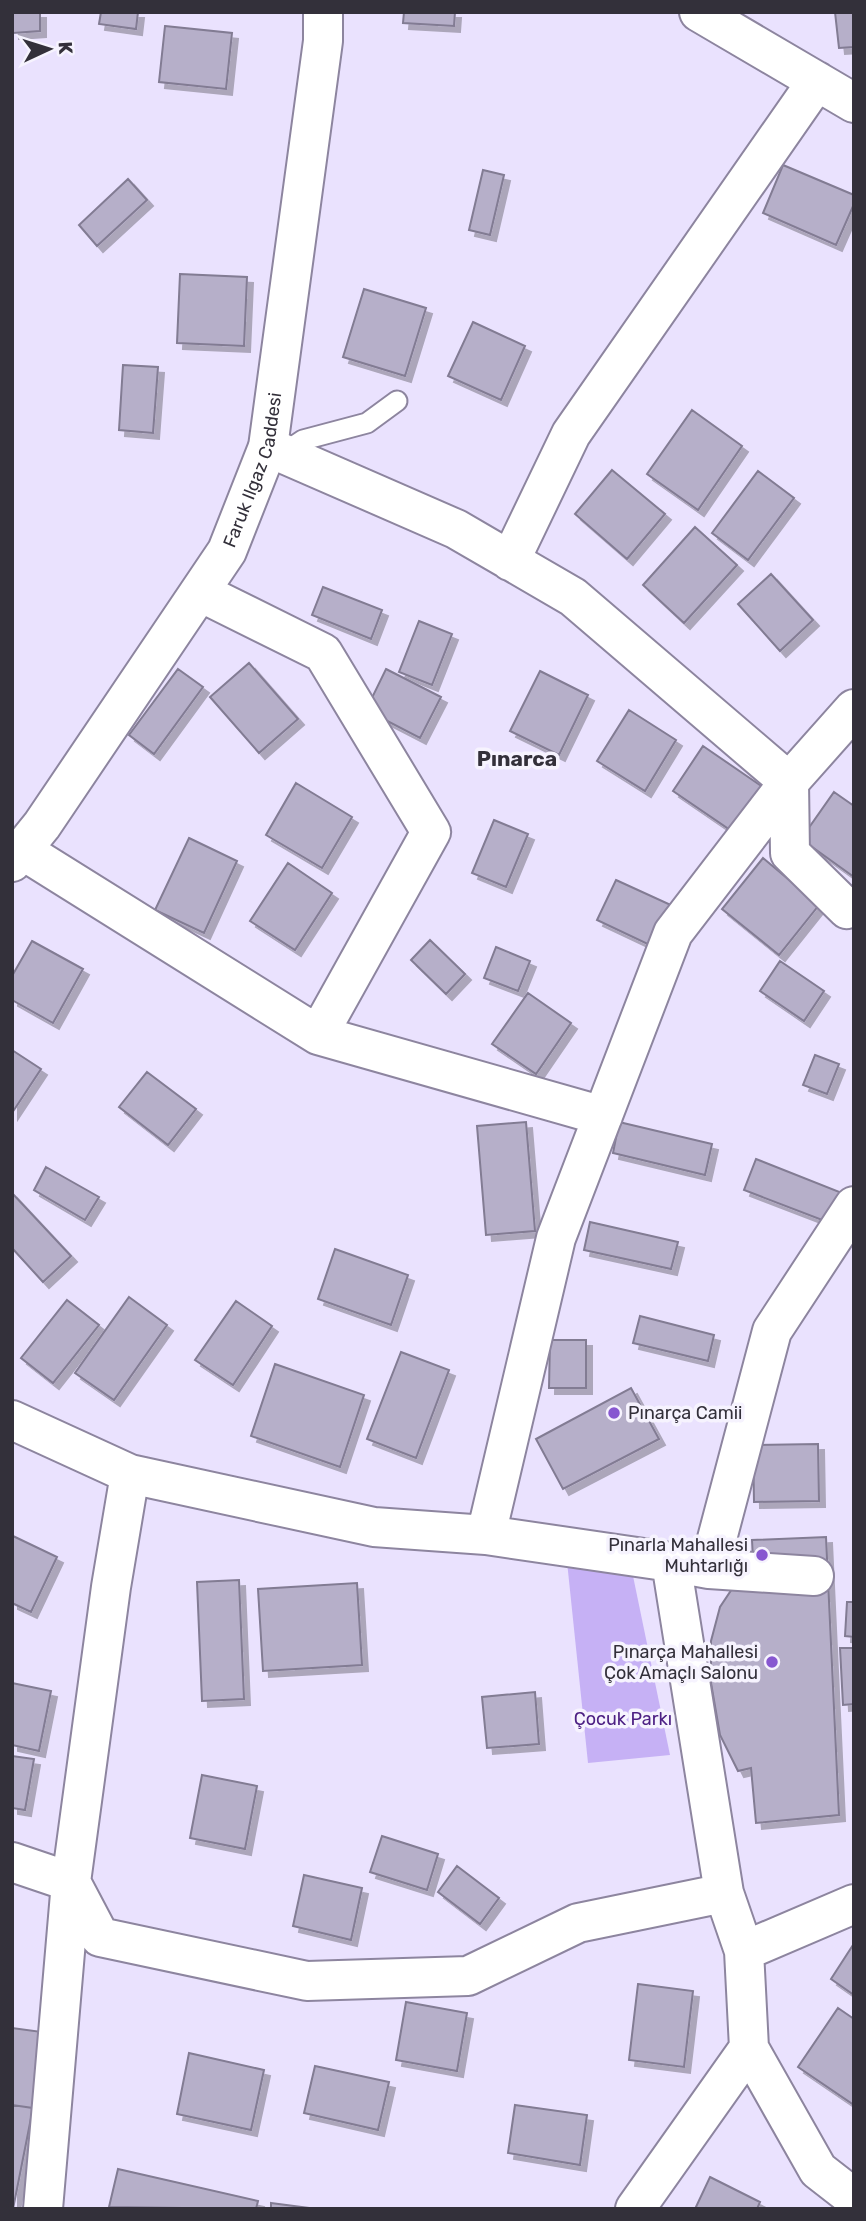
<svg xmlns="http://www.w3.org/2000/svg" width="866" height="2221" font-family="Rubik,sans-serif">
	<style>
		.green { fill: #c6b1f5 }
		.building { fill: #b6afc9; stroke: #827b93; stroke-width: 2; filter: url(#shadow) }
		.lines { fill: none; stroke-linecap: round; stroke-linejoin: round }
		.lane-casing { stroke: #8d859f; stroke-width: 23 }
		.street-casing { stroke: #8d859f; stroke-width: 42 }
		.secondary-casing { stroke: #8d859f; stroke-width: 42 }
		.lane { stroke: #fff; stroke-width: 19 }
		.street { stroke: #fff; stroke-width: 38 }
		.secondary { stroke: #fff; stroke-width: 38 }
		.poi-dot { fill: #8757d0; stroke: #f6f3fe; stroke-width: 2.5 }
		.labels { text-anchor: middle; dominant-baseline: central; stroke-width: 7; stroke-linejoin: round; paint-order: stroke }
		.street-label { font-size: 18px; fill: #33303a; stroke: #f6f3fe }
		.poi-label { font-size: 18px; fill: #33303a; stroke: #f6f3fe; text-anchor: end }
		.park-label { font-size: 18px; fill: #4d2184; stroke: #f6f3fe }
		.quarter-label { font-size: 21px; font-weight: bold; fill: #33303a; stroke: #f6f3fe }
	</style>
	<defs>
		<filter id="shadow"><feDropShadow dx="6" dy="6" stdDeviation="0" flood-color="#0004"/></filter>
	</defs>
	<rect width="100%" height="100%" fill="#eae2fe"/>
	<!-- green -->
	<path class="green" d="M566 1552 621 1559 633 1576 670 1755 588 1763Z"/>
	<!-- building -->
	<path class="building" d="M12 12H40V31L13 33Z
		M101 12H138L136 29 99 24Z
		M404 12H455L454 26 403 23Z
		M835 12H854V47L839 48Z
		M165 26 232 33 226 89 159 82Z
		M783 165 854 195V204L836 245 763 213Z
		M483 170 504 175 490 235 469 230Z
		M128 179 147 200 97 246 79 225Z
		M180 274 247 277 244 346 177 343Z
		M364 289 426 308 405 376 343 357Z
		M473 322 525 346 501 400 448 376Z
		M123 365 158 367 153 433 119 430Z
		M692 410 742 446 698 510 647 474Z
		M612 470 665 514 627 559 575 514Z
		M758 471 794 498 748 560 712 533Z
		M695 527 737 565 684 623 643 585Z
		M771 574 813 620 780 651 738 604Z
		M323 587 382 610 371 639 312 615Z
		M419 621 452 634 432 685 399 672Z
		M249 663 298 719 259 753 210 697Z
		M178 669 203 687 154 754 129 735Z
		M386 669 441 697 420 738 366 710Z
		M540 671 588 695 559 755 510 731Z
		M629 710 676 740 645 791 597 761Z
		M703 746 770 792 739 836 673 791Z
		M296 783 352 817 322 868 266 835Z
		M834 792 854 806V877L801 839Z
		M494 820 528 834 506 887 472 873Z
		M189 838 237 861 204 933 155 910Z
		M763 858 819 905 779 955 722 909Z
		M288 863 332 893 295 950 250 921Z
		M616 880 673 906 654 947 597 920Z
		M430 940 465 974 446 994 411 960Z
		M32 941 83 969 53 1023 12 1000V976Z
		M496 947 530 961 518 991 484 978Z
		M780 961 824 991 804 1021 760 991Z
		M528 993 571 1023 536 1074 492 1044Z
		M12 1050 41 1069 12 1113Z
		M815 1055 839 1064 827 1094 803 1085Z
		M147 1072 196 1109 168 1145 119 1107Z
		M526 1122 535 1231 486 1235 477 1126Z
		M619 1122 712 1144 705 1175 613 1153Z
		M756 1159 842 1193 830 1223 744 1190Z
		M46 1167 99 1197 85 1220 34 1190Z
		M12 1193 71 1256 43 1282 12 1248Z
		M590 1222 678 1242 671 1269 584 1250Z
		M335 1249 408 1275 391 1325 318 1299Z
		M129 1297 167 1325 114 1400 75 1373Z
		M67 1300 99 1325 53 1383 21 1358Z
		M236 1301 272 1326 233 1385 195 1360Z
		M640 1316 714 1335 708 1361 633 1343Z
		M550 1340H586V1388H549Z
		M401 1352 449 1370 416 1458 367 1439Z
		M275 1364 364 1395 340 1467 251 1436Z
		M631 1388 659 1439 563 1489 536 1439Z
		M818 1444 819 1501 754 1502 753 1445Z
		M13 1536 57 1557 31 1612 12 1603Z
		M826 1537 839 1815 756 1823 751 1768 738 1771 720 1735 711 1683V1641L720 1607 736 1583 754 1579 752 1540Z
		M239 1580 244 1699 202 1701 197 1582Z
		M357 1583 362 1665 263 1671 258 1589Z
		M847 1602H854V1637L845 1636Z
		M840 1648H854V1704L843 1705Z
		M12 1683 51 1691 39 1751 12 1745Z
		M535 1692 539 1744 487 1748 482 1697Z
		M12 1756 34 1759 25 1810 12 1808Z
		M202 1775 257 1786 245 1849 190 1838Z
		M382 1836 438 1854 427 1890 370 1872Z
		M457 1866 499 1898 480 1924 438 1892Z
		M304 1875 362 1888 351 1940 293 1926Z
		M853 1945H854V1995L831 1979Z
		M638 1984 693 1991 684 2067 629 2060Z
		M406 2002 467 2013 457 2071 396 2060Z
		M838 2008 854 2019V2105L798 2067Z
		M12 2028 42 2032 33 2108 12 2105Z
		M189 2053 264 2070 251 2130 177 2114Z
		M315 2066 389 2082 378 2130 304 2113Z
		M12 2105 33 2108 13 2209H12Z
		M515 2105 587 2115 580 2165 508 2153Z
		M118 2169 258 2201 256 2209 109 2207Z
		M710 2177 760 2202 757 2209H695Z
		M271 2203 317 2209H271Z"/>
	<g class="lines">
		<!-- lane casing -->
		<g class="lane-casing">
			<path id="lane" d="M282 454 303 440 367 423 397 401"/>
		</g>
		<!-- street casing -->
		<g class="street-casing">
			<path id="street" d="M699 12 854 103
				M268 447 456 529 573 597 789 782 790 853 847 909 854 907
				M510 561 571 434 817 81
				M200 592 323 653 431 832 318 1035
				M22 850 318 1035 603 1116
				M12 1420 130 1474 374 1527 486 1535 671 1562 724 1893 744 1951 749 2048 635 2209
				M486 1535 556 1238 673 933 789 782 854 709
				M671 1562 709 1569 772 1331 854 1206
				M709 1569 814 1576
				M12 1862 71 1882 100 1937 307 1981 468 1976 578 1923 724 1893
				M744 1951 854 1904
				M749 2048 818 2170 854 2198
				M43 2209 71 1882 111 1587 130 1474"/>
		</g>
		<!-- secondary casing -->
		<g class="secondary-casing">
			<g id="secondary">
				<path id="s1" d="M12 862 42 825 227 551 268 447 323 41V12"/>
			</g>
		</g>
		<!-- lane -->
		<use href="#lane" class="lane"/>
		<!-- street -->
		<use href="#street" class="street"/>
		<!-- secondary -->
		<use href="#secondary" class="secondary"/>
	</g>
	<!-- markers -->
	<g class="poi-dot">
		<circle cx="614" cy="1413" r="7"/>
		<circle cx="762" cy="1555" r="7"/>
		<circle cx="772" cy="1662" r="7"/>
	</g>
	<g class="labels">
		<!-- street labels -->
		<g class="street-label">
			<text stroke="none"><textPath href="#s1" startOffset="464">Faruk Ilgaz Caddesi</textPath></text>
		</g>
		<!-- poi labels -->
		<g class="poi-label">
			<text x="628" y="1413" text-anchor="start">Pınarça Camii</text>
			<text x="748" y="1545">Pınarla Mahallesi<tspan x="748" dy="21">Muhtarlığı</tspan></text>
			<text x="758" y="1652">Pınarça Mahallesi<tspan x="758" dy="21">Çok Amaçlı Salonu</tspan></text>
		</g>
		<!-- park labels -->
		<g class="park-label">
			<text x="623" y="1719">Çocuk Parkı</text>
		</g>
		<!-- quarter labels -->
		<g class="quarter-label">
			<text x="517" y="758">Pınarca</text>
		</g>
	</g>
	<!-- border -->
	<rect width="866" height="2221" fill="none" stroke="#33303a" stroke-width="28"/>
	<!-- north arrow -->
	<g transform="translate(49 49) rotate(86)" stroke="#f6f3fe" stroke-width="5" paint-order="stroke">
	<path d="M0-5L12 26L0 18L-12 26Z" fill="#33303a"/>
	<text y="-10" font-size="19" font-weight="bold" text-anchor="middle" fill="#33303a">K</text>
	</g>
</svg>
